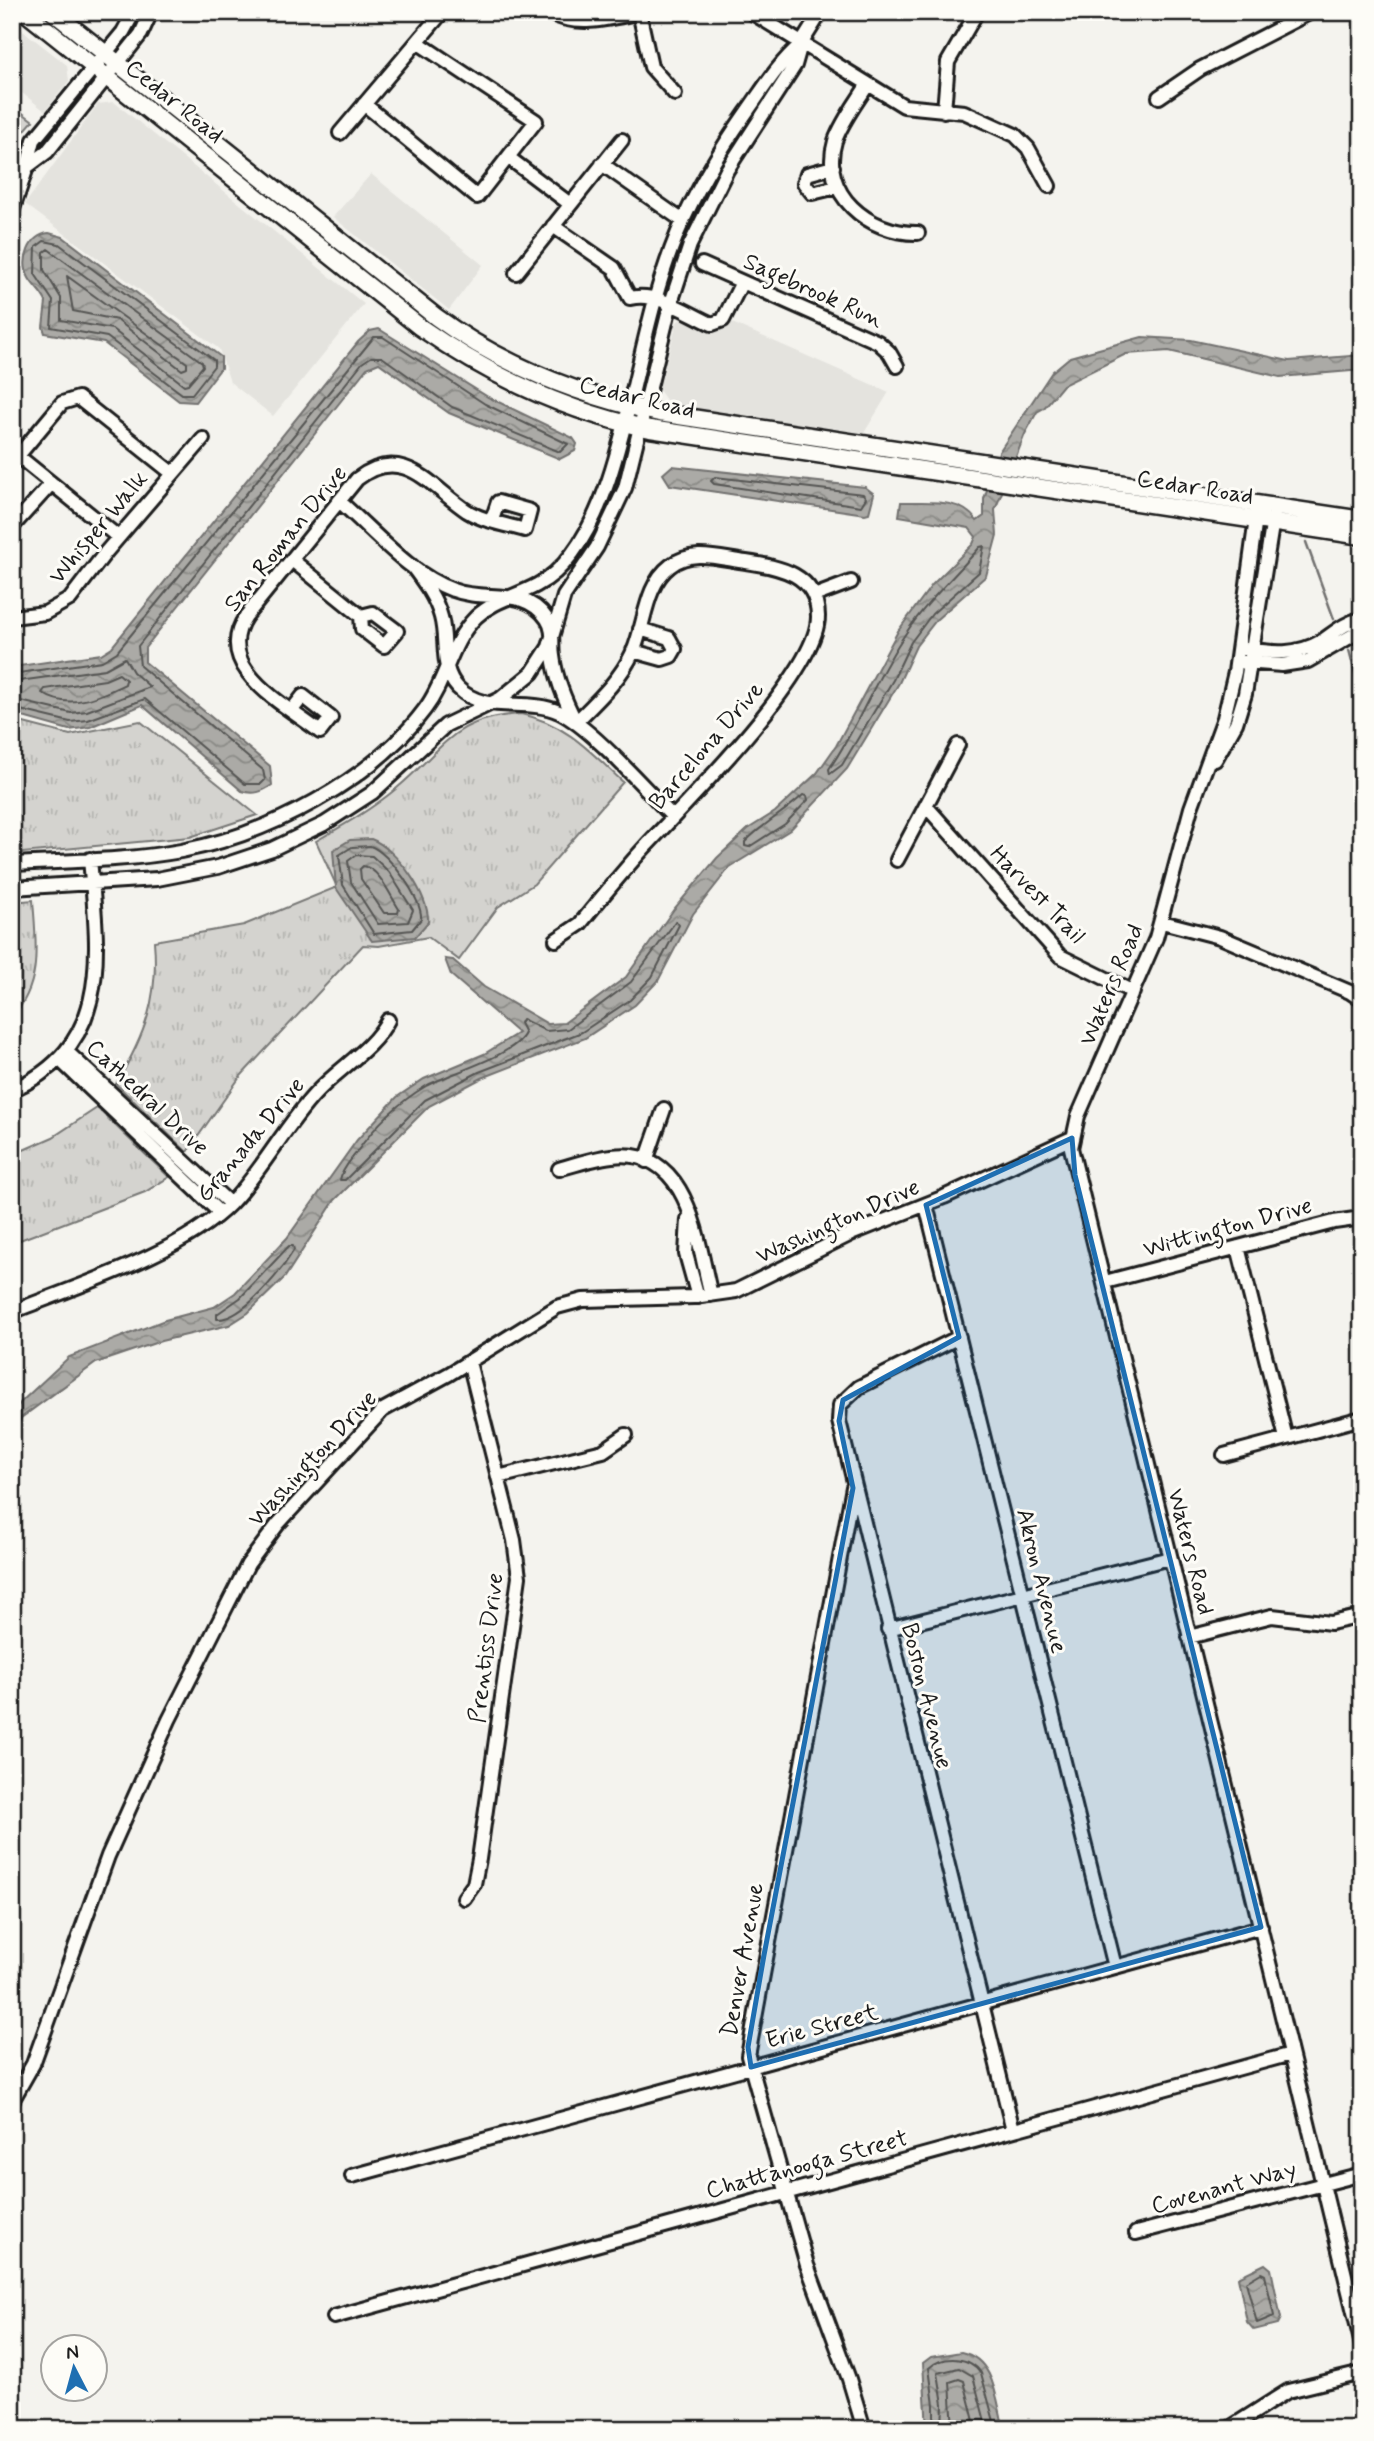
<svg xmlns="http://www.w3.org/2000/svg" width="1374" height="2441" font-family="Mynerve,sans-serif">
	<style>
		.built { fill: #e4e3de }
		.grass { fill: url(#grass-tufts); stroke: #787876; stroke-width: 2 }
		.water { fill: url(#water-waves); stroke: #72716f; stroke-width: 2 }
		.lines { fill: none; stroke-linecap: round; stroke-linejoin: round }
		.shore { stroke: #555553; stroke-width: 2 }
		.stream { stroke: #72716f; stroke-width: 2.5 }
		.minor-casing { stroke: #1c1c1c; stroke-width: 18 }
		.major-casing { stroke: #1c1c1c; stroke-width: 21 }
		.minor { stroke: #fdfcf7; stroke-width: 12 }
		.major { stroke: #fdfcf7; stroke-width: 16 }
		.marked { fill: #1f6fb2; fill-opacity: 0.2; stroke: #1f6fb2; stroke-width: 5; stroke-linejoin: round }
		.labels { text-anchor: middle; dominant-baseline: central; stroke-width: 6; stroke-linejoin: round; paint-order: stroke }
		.street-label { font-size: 24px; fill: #1c1c1c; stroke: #fdfcf7 }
	</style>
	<defs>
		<pattern id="grass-tufts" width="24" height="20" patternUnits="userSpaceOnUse" patternTransform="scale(1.75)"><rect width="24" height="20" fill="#d4d3cf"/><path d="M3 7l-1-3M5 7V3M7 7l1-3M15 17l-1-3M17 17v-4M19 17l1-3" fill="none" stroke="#b5b5b1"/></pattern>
		<pattern id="water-waves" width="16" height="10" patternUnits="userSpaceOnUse" patternTransform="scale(1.75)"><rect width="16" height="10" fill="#abaaa6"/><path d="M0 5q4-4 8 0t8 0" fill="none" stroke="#8a8a86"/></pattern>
	</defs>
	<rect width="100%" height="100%" fill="#f4f3ee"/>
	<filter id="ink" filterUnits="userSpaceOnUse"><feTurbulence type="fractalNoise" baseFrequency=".0143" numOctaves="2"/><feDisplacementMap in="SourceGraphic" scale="14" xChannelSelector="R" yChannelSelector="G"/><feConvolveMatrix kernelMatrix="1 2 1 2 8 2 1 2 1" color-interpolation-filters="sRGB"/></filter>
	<g filter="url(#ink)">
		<!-- built -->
		<path class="built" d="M12 22 67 65 69 81 45 111 12 85Z
			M114 102 364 304 273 416 230 382 219 349 25 204 98 104Z
			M371 174 483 265 449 310 333 217Z
			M682 318 719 330 730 322 889 392 864 433 669 404 659 390 677 322Z"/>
		<!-- grass -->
		<path class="grass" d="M12 105 33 121 12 145Z
			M521 714C565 723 591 752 623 782L534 884 498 907 459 960 428 937 379 946 363 945 240 1077 187 1152 116 1084C145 1035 159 999 154 941L244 925 337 887 316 841C344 825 372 809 397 788 445 748 451 718 521 714Z
			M12 720 70 735 140 721 257 815 190 837 12 854Z
			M33 900C36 943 43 983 12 1017V902Z
			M97 1108 169 1177 145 1192 12 1243V1155L53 1137Z"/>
		<!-- water -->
		<path class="water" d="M49 233 63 237 221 357V368L195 402 179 401 104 343 45 333 43 327 46 302C42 292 34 287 29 278 20 261 29 235 49 233Z
			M379 329 488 397 573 438 577 444 575 451 560 459 449 413 379 363 367 368 145 648V662L270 766 272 785C262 792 254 795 242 791L142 705 90 727 69 730 12 714V667L101 654 112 647 358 342 370 331Z
			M1142 337 1191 340 1289 361 1362 355V370L1280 377 1169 351 1126 354 1063 385 1044 408 1037 412 1025 434 995 510 997 535 986 576 937 619 916 646 899 683 847 769 790 830 730 867 693 914 658 981 635 1005 585 1038 482 1078 429 1106 335 1200 285 1277 248 1313 229 1325 161 1341 96 1363 21 1418 12 1438V1414L21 1402 69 1357 165 1320 214 1307 235 1293 287 1238 357 1140 397 1097 424 1079 484 1054 518 1033 451 975 445 959 453 960 484 987 548 1024 564 1023 626 977 674 909 717 858 748 829 775 812 817 773 836 746 898 631 932 585 973 544 976 537 969 528 899 516 901 502C929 503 960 497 977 521L984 516V499L999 452 1052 372 1070 357Z
			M672 466 865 487 874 494 869 513 865 514 670 485 663 474Z
			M371 839C396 848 430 896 428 922L415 937 372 941 336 888 333 850 350 840Z
			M1265 2264 1271 2269 1281 2318 1278 2324 1254 2330 1247 2322 1238 2277Z
			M961 2352C995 2359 996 2399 1004 2429H927L923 2363 931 2357Z"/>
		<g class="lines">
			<!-- shore -->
			<path class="shore" d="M44 241 59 244 214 360V366L192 394H182L107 337 51 327 53 301 35 274 36 247Z
				M48 249 202 362 203 366 188 384 184 385 112 329 61 320V298L44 270V252Z
				M67 276 187 363V368L182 370 117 320 73 311Z
				M715 477 863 494 866 498 861 506 714 484 711 481Z
				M984 546 979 572 932 614 911 642 893 680 842 765 830 774 829 769C859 726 876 676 906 633 928 600 955 576 980 547Z
				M12 674 102 661 117 652 374 337H383L485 404 568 444 560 452 452 407 382 357H371L362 363 138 646 140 666 263 770 265 780 261 784H245L145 699 88 720 70 722 12 708
				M119 674 126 680 125 684C98 697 69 711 42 693L45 689 105 680Z
				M12 682 105 669 125 658 133 672 150 687 87 711 71 713 12 699
				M803 795 807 796 808 800 785 824 749 847 745 846V842C761 825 785 812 803 795Z
				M370 846C389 852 423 900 421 919L412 930 374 934 343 885 339 855 352 847Z
				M356 855 372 856 389 872 413 910 408 922 378 924 351 882 348 861Z
				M363 866C379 868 390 895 399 909L398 913H384L361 879 360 869Z
				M676 921 679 925 652 977 630 1000 582 1032 479 1072 425 1100 345 1180H340C341 1171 350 1161 356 1153 374 1127 399 1102 426 1086 447 1074 516 1055 525 1033L520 1023 522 1019 546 1031 568 1029 631 982Z
				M289 1246H293L294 1250C282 1270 242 1321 217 1319V1314L240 1298Z
				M1261 2273 1265 2275 1274 2316 1257 2323 1246 2282Z
				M934 2429V2405L929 2368C943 2355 970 2356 981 2373L996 2429
				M942 2429 943 2404 938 2373 959 2368 973 2376 987 2429
				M953 2429 950 2382 959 2379 964 2381 976 2429"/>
			<!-- stream -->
			<path class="stream" d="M1306 542 1334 619
				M1349 650 1362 699"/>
			<!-- minor casing -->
			<g class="minor-casing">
				<path id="minor" d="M134 12 123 32 34 140 27 167 47 152 141 34 151 12
					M548 12C578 29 610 18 642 12
					M639 12 651 67 675 94
					M751 12 904 106 964 112 1015 135 1028 148 1049 186
					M868 84C857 102 842 121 835 141 819 194 869 234 918 233
					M1159 97 1200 69 1311 12
					M364 104 477 197 536 121 417 42
					M944 111 948 62 977 12
					M340 133 439 16
					M509 158 570 204
					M602 164 683 221
					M833 167 807 174 804 183 812 193 837 187
					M12 177 27 167
					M12 212 27 167
					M553 226 614 268 630 298C657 291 687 313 712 324L723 320 742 282
					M702 264 878 342 889 352 897 366
					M516 273 622 140
					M13 452 118 537
					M17 457 62 403 78 398 172 473
					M339 501C374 531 409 574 453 590 486 603 524 585 547 619 555 631 551 643 553 656 556 680 565 701 576 722
					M1257 511 1235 672 1224 718 1191 808 1156 938 1078 1116 1071 1148 1362 2345
					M12 527 51 484
					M292 560 361 616 362 629 384 646 397 631 373 613 361 616
					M412 566C424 582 436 598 441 617 448 642 439 667 458 688 485 715 526 697 559 712 592 728 645 789 673 817
					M814 596 851 582
					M12 617 45 613 70 599 106 552 203 439
					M1245 649C1272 653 1297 656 1322 641 1335 632 1346 622 1362 619
					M633 651 662 659 671 656 675 649 669 638 640 629
					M1244 662 1282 665 1308 661 1362 630
					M292 710 303 696 331 718 320 732C286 705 211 668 246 616L357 479C403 443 431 487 467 511 483 521 507 525 525 530L530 511 498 502 492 520
					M1215 760 1236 723 1245 694 1275 507
					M926 806 1060 956 1133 992
					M897 860 958 745
					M12 864C68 861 126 861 181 851 267 835 372 781 425 709 447 680 449 644 476 617 494 600 515 597 537 585 574 566 596 517 609 479 636 398 645 311 678 232 696 190 720 150 746 113 763 89 778 64 801 44
					M12 888 157 879 218 867 272 849 324 824 372 793 446 725 500 699 532 673 549 647 564 596 597 547 625 488 670 306 690 245 727 170 795 65 801 44 821 12
					M1162 922 1220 937 1350 992 1362 1000
					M556 940 580 924C601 898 622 872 645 847 685 804 819 671 818 616 817 574 780 567 746 562 721 559 692 548 670 566 645 585 645 625 633 652 620 680 598 700 576 722
					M66 1051 230 1204
					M59 1059 220 1213
					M12 1090C114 1045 98 951 90 859
					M646 1161 664 1109
					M559 1169C576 1164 594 1158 612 1156 690 1146 697 1241 711 1295
					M926 1205 1115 1967
					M688 1219 686 1254 698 1297
					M1238 1247 1286 1438
					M1105 1282 1334 1222 1362 1218
					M12 1312C77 1286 182 1253 230 1204 262 1171 283 1129 314 1095 337 1069 373 1050 388 1020
					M959 1337 859 1387 840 1405 839 1421 1013 2130
					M1224 1455 1362 1418
					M498 1477 603 1451 626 1435
					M853 1487 748 2056 807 2265 849 2379 864 2429
					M888 1629 1170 1558
					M1189 1637 1272 1616 1331 1623 1362 1616
					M464 1898 474 1884 479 1859 519 1577 514 1540 469 1362
					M12 2101 33 2064 108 1856 169 1720 248 1564 278 1524 383 1410 449 1374 557 1307 583 1300 694 1297 736 1291 851 1234 944 1197 1072 1138
					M352 2176 1261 1927
					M1136 2233 1362 2174
					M334 2317 1291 2054
					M1228 2429 1288 2391 1362 2373"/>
			</g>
			<!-- major casing -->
			<g class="major-casing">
				<path id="major" d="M25 12 420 327C490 376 566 412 650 429L1362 536
					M53 12 436 317C503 366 578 395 659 413L1362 520"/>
			</g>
			<!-- minor -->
			<use href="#minor" class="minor"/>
			<!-- major -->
			<use href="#major" class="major"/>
		</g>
	</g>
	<!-- marked area -->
	<path class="marked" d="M1072 1138 1075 1175 1261 1927 751 2067 748 2047 764 1955 853 1488 839 1421 843 1400 959 1337 926 1205Z"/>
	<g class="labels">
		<!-- street labels -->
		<g class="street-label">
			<text transform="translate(174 102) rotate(39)">Cedar Road</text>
			<text transform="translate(813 291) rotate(24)">Sagebrook Run</text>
			<text transform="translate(637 398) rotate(13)">Cedar Road</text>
			<text transform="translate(1195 488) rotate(9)">Cedar Road</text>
			<text transform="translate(99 528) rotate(-50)">Whisper Walk</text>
			<text transform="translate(286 539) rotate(-51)">San Roman Drive</text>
			<text transform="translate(707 746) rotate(-49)">Barcelona Drive</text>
			<text transform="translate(1037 895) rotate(46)">Harvest Trail</text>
			<text transform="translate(1112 985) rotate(-67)">Waters Road</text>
			<text transform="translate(147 1098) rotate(43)">Cathedral Drive</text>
			<text transform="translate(251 1140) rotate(-50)">Granada Drive</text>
			<text transform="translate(838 1222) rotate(-24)">Washington Drive</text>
			<text transform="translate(1228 1228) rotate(-15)">Wittington Drive</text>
			<text transform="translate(313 1459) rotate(-47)">Washington Drive</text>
			<text transform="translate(1190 1552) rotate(76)">Waters Road</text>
			<text transform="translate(1041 1581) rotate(76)">Akron Avenue</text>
			<text transform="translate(487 1648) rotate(-83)">Prentiss Drive</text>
			<text transform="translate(926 1696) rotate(76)">Boston Avenue</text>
			<text transform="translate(743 1960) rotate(-80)">Denver Avenue</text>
			<text transform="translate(822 2027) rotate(-15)">Erie Street</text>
			<text transform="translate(807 2165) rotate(-15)">Chattanooga Street</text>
			<text transform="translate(1224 2188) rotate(-15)">Covenant Way</text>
		</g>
	</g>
	<!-- margin -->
	<rect width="1374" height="2441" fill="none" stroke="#fdfcf7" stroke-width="42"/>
	<rect x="21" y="21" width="1332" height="2399" fill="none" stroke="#1c1c1c" stroke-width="2.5" filter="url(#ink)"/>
	<!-- north arrow -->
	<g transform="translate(74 2368) rotate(354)"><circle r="33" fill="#fdfcf7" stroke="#a3a29f" stroke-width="2"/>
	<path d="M0-5L12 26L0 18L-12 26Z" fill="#1f6fb2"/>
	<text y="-10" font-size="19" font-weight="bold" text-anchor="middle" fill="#1c1c1c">N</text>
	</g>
</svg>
